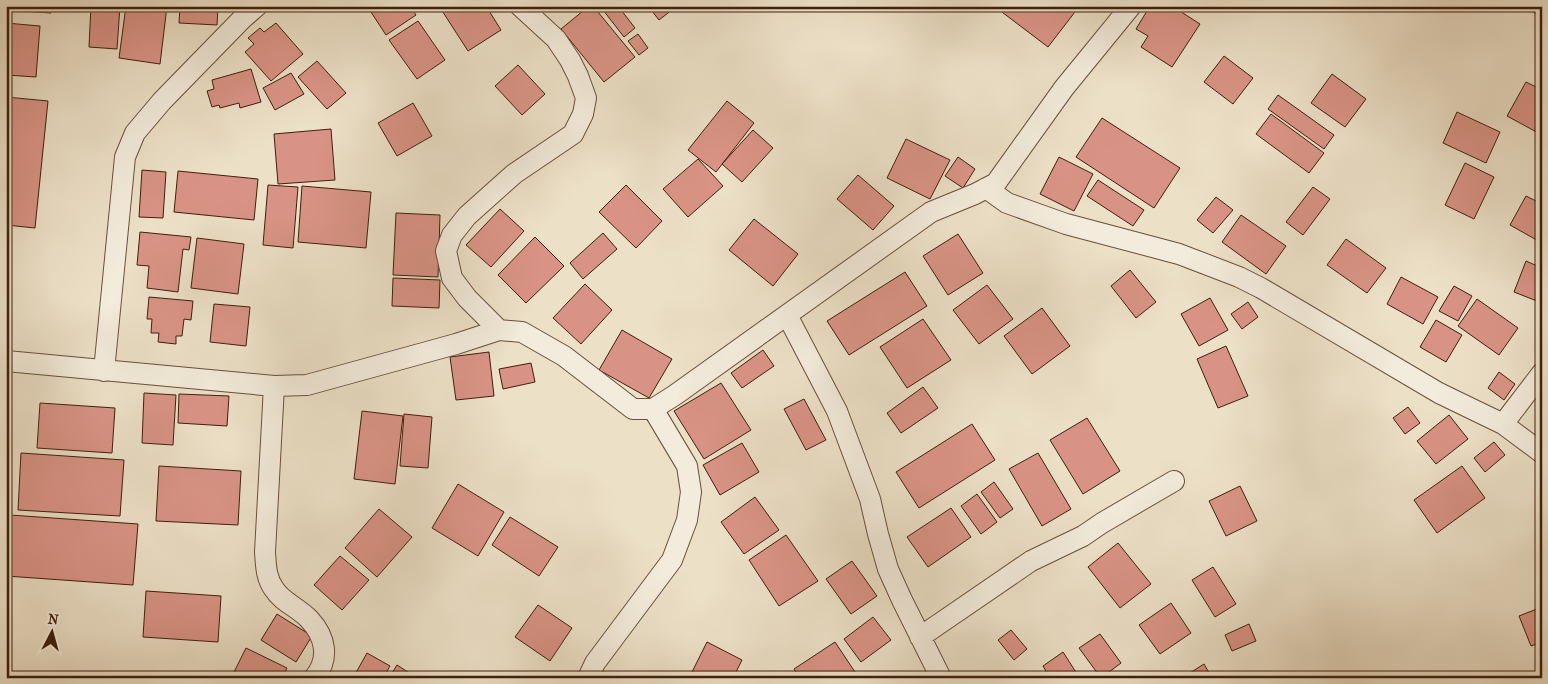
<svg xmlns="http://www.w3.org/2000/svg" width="1548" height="684" font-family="'IM FELL French Canon',serif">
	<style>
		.building { fill: #d99386; stroke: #3f1f0c }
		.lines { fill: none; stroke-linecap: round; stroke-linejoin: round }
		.minor-casing { stroke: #6a4f3b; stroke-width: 22 }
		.minor { stroke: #f3ebdb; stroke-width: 20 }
	</style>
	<rect width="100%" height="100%" fill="#ece0c7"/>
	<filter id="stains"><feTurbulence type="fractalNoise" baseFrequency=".004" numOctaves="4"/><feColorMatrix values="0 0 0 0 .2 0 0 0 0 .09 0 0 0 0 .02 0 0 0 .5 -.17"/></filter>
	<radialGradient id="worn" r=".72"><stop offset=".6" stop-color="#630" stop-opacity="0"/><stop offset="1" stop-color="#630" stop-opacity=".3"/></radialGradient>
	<!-- building -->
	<path class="building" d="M6 6H51V13L6 10Z
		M91 6H120L117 49 89 47Z
		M126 6H167L160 64 119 58Z
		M180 6H226V8H218L217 25 179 23Z
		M367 6H410L416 15 386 35Z
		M439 6H486L501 30 468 51Z
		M589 6H593L635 57 604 82 561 29Z
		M609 6H618L635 28 624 37 603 10Z
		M648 6H677L659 20Z
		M994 6H1076L1078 8 1048 47Z
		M1150 6H1172L1200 24 1172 67 1141 47 1148 36 1136 29Z
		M1530 6H1542V17L1528 9Z
		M418 21 445 60 417 79 389 40Z
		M6 23 40 26 36 77 6 75Z
		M276 23 303 54 271 81 245 52 254 44 248 38 260 28 264 32Z
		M638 34 648 48 639 55 628 41Z
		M1224 56 1253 78 1233 104 1204 82Z
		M317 61 346 93 327 109 298 77Z
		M518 65 545 94 522 115 495 86Z
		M251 69 261 102 240 108 239 103 220 108 219 105 212 107 207 91 214 89 212 80Z
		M291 73 304 94 275 110 263 88Z
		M1332 74 1366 99 1345 127 1311 103Z
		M1526 82 1542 90V135L1507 116Z
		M1278 95 1334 135 1324 149 1268 109Z
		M6 97 48 101 35 228 6 225Z
		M727 101 754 123 716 172 688 150Z
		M413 103 432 136 397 156 378 123Z
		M1457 112 1500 132 1486 163 1443 143Z
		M1271 114 1324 153 1309 173 1256 134Z
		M1102 118 1180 168 1154 208 1076 157Z
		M331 129 335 180 278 184 274 134Z
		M753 130 773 148 742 182 722 164Z
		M906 139 950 160 930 199 887 178Z
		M958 157 975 169 963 188 945 176Z
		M1059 157 1093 174 1074 211 1040 194Z
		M698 159 723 186 688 217 663 189Z
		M1465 163 1494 177 1474 219 1445 205Z
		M142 170 166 172 163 218 139 217Z
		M178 171 258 179 254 220 174 212Z
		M858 175 894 206 873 230 837 199Z
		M1098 180 1144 210 1133 226 1087 196Z
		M268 185 298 187 293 248 263 245Z
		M626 185 662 221 636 248 599 212Z
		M302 186 371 192 366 248 298 242Z
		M1313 187 1330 199 1303 235 1286 222Z
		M1526 196 1542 204V243L1510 225Z
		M1216 197 1233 210 1213 233 1197 220Z
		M500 209 524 231 491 267 466 245Z
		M396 213 440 215 438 277 393 275Z
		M1241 215 1286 246 1266 274 1222 242Z
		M754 219 798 254 773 286 729 250Z
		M140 232 191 237 189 250 183 249 178 292 147 288 149 266 137 265Z
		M603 233 617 249 583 279 570 263Z
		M958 234 983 273 948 295 923 256Z
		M535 237 564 266 526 303 498 275Z
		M197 238 244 244 238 294 191 288Z
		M1346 239 1386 268 1367 293 1327 265Z
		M1526 261 1542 268V303L1514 292Z
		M1130 270 1156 302 1136 318 1111 286Z
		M905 272 927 306 849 355 827 321Z
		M1401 277 1438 297 1423 324 1387 304Z
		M393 278 440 280 439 308 392 306Z
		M585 284 612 310 581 344 553 318Z
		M987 285 1013 319 979 344 953 310Z
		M1454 286 1472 296 1458 321 1439 311Z
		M149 297 193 301 191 320 184 319 182 336H176V344L158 342 159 333H151L152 319H147Z
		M1210 298 1228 330 1199 346 1181 314Z
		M1477 299 1518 328 1499 355 1458 326Z
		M1248 302 1258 317 1242 329 1231 314Z
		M214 304 250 307 246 346 210 342Z
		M1042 308 1070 346 1032 374 1004 336Z
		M923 319 951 360 907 388 880 347Z
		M1436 320 1462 335 1446 362 1420 347Z
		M622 330 672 359 649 398 599 370Z
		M1226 346 1248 396 1218 408 1197 359Z
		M763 350 774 366 742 388 731 373Z
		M489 352 494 396 456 400 450 357Z
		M531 363 535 382 503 389 499 369Z
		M1499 372 1515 384 1504 400 1488 388Z
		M721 383 751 430 704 459 674 411Z
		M923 387 938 408 901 433 887 413Z
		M144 393 176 395 173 445 142 443Z
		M179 394 229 396 227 426 178 423Z
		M804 399 826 440 806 450 784 409Z
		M40 403 115 408 112 453 37 448Z
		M1408 407 1420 423 1405 434 1393 418Z
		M362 411 403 416 395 484 354 479Z
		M404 414 432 417 428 468 400 466Z
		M1449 415 1468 439 1436 464 1417 441Z
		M1087 418 1120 471 1083 494 1050 440Z
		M972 424 995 460 919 508 896 472Z
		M1494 442 1505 455 1485 472 1474 458Z
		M742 443 759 472 720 495 703 465Z
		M21 453 124 460 120 516 18 510Z
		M1038 453 1071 509 1042 526 1009 469Z
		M159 466 241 471 238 525 156 521Z
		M1462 466 1485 498 1437 533 1414 500Z
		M994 482 1013 509 1000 518 981 492Z
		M458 484 504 512 478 556 432 528Z
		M1240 486 1257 521 1226 536 1209 501Z
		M977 494 997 522 981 534 961 506Z
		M755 497 779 530 744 554 721 522Z
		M951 508 971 537 928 567 907 537Z
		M379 509 412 537 377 577 345 548Z
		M10 515 138 524 133 585 6 576Z
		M510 517 558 547 539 576 492 545Z
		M786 535 818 581 779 606 749 560Z
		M1118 543 1151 584 1120 608 1088 567Z
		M340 556 369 580 342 610 314 585Z
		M852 561 877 596 851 614 826 579Z
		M1213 567 1236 604 1215 617 1192 580Z
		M146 591 221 596 218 642 143 637Z
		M1171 603 1191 633 1160 654 1139 625Z
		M538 605 572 628 550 661 515 637Z
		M1542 607V642L1531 646 1519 616Z
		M277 614 312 636 296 662 261 640Z
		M873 617 891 640 861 662 844 639Z
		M1249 624 1256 641 1232 651 1225 635Z
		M1011 630 1027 649 1014 660 998 640Z
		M1100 634 1121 663 1101 678 1079 648Z
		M707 642 742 660 733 678H689Z
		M835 642 859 678H800L794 669Z
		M246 648 287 668 282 678H231Z
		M1063 652 1079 677 1077 678H1050L1043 666Z
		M367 653 390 666 383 678H353Z
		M1204 664 1212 678H1182Z
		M397 665 417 678H389Z
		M423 673 434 678H421Z"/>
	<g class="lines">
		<!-- minor casing -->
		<g class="minor-casing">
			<path id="minor" d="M986 188 1007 203 1066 224 1179 254 1239 277 1261 288 1439 393 1503 424 1542 453
				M787 315 837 411 870 499 878 534 888 569 902 600 941 678
				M499 330 467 298 452 278 446 251 452 235 467 216 514 174 573 134 583 114 586 98 578 76 570 60 556 39 520 6
				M6 361 274 386 307 385 456 344 499 330 522 332 564 356 633 409H653L675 395 931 212 975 194 996 183 1064 88 1131 6
				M104 371 125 157 135 133 162 101 242 19 257 6
				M274 386 265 552C266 566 266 578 274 589 282 602 299 608 309 619 326 637 330 659 314 678
				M1503 424 1542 373
				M920 637 1031 561 1083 536 1102 523 1174 481
				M588 678 595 663 672 560 687 520 691 492 687 466 653 409"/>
		</g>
		<!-- minor -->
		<use href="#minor" class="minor"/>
	</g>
	<!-- margin -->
	<rect width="1548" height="684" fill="none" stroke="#ece0c7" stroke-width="25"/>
	<rect x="8" y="8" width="1533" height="669" fill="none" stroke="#3f1f0c" stroke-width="2.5"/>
	<rect x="12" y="12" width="1523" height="659" fill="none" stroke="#3f1f0c"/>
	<!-- north arrow -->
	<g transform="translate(52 632) rotate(6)" stroke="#f3ebdb" stroke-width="4" paint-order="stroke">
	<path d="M0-4L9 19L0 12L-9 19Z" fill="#3f1f0c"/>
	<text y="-8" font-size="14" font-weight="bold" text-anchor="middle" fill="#3f1f0c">N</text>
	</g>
	<rect width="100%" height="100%" filter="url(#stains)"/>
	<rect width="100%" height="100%" fill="url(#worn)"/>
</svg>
